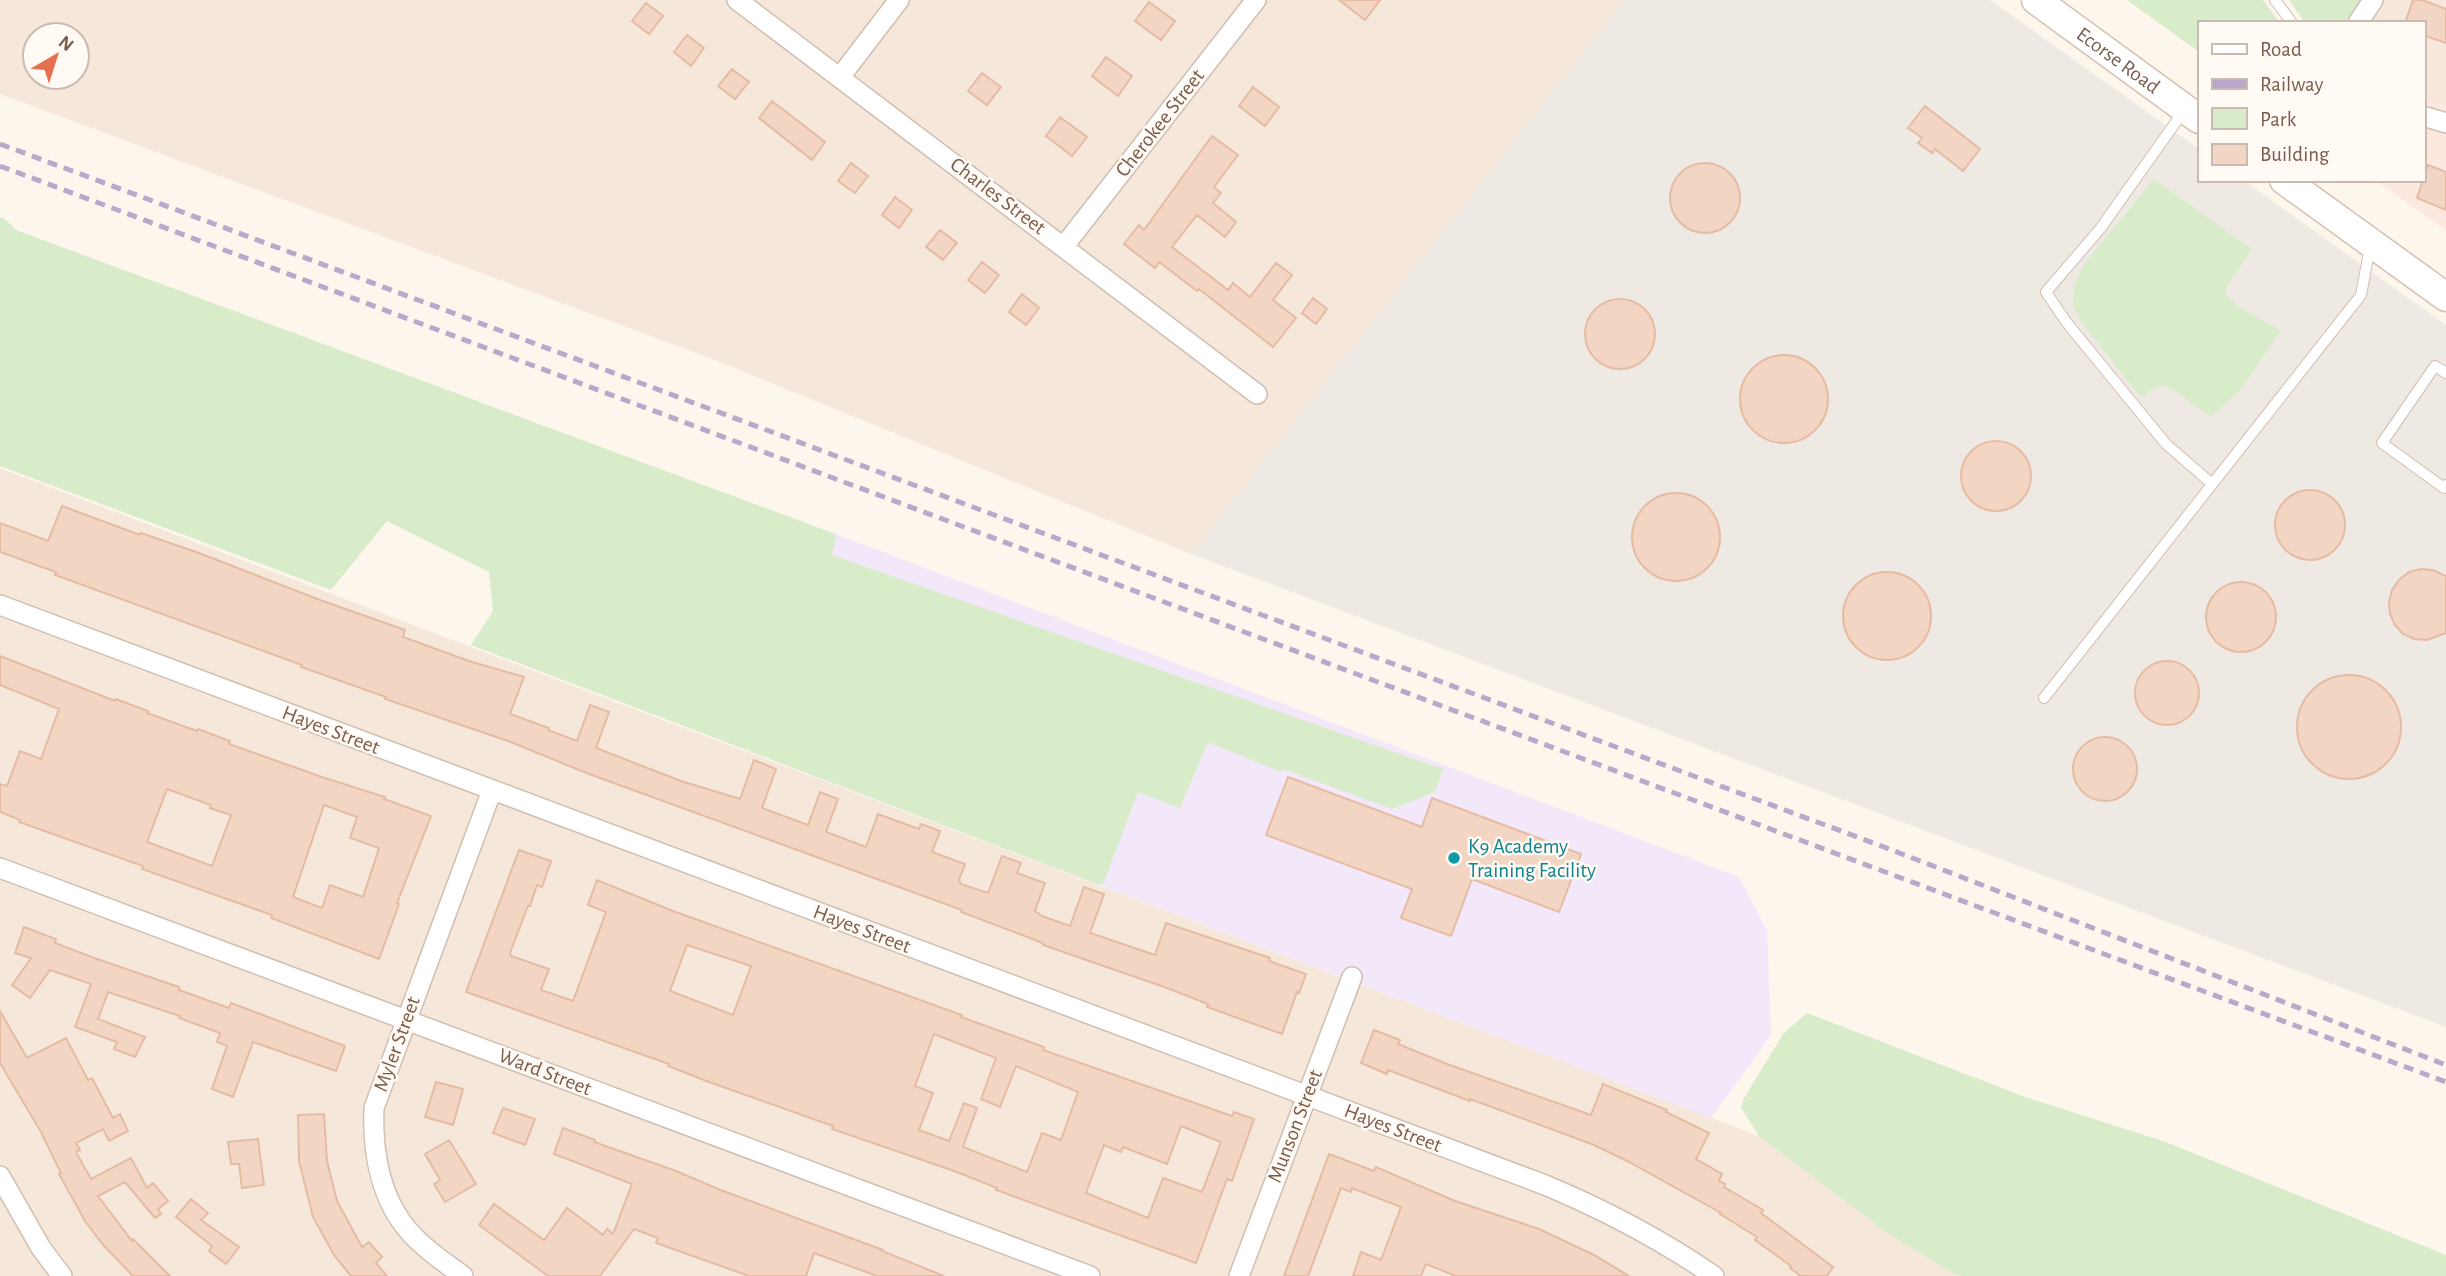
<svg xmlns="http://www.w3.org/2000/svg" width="2446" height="1276" font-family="'Alegreya Sans',sans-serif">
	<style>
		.residential { fill: #f5e8da; fill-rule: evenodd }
		.commercial { fill: #fde8e0 }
		.industrial { fill: #efe9e4 }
		.education { fill: #f3e8fa }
		.green { fill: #d8ecc9 }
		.building { fill: #f3d5c3; stroke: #e6bba3; stroke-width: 2; fill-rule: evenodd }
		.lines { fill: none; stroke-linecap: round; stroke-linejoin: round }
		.service-casing { stroke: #d1beb0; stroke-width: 12 }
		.minor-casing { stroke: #d1beb0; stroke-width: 22 }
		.secondary-casing { stroke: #d6c0b0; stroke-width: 31 }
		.service { stroke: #fff; stroke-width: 10 }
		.minor { stroke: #fff; stroke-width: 19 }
		.secondary { stroke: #fff; stroke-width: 28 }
		.rail { stroke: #b9a8c9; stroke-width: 5; stroke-dasharray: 10 7; stroke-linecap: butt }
		.culture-dot { fill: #0f9aa8; stroke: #fffaf3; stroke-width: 2.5 }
		.labels { text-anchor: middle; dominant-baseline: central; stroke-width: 5; stroke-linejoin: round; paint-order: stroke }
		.street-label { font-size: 21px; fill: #7a5c4d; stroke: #fffaf3 }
		.culture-label { font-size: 21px; fill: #0d838f; stroke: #fffaf3; text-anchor: start }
	</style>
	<rect width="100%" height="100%" fill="#fdf6ec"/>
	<!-- residential -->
	<path class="residential" d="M0 0H1624L1191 554 715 360 0 94ZM35 35H77V77H35Z
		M2361 0H2446V107L2423 99V23H2344Z
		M0 468 1759 1136 1953 1273 1960 1276H0Z"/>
	<!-- commercial -->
	<path class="commercial" d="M2423 99 2446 107V230L2375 180H2423Z"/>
	<!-- industrial -->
	<path class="industrial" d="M1624 0H1990L2199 149V180H2243L2446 325V1027L1191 554Z"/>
	<!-- education -->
	<path class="education" d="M833 533 1739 877 1767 931 1771 1035 1711 1118 756 754Z"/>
	<!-- green -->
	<path class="green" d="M2127 0H2263L2280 23H2199V52Z
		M2289 0H2361L2344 23H2305Z
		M2154 179 2252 249 2226 288 2227 296 2239 307 2281 331 2238 393 2211 416C2203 411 2194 406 2187 400 2170 388 2161 377 2144 397L2138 394 2080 320 2073 304 2074 286 2085 263Z
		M0 217 6 220 16 230 833 533 836 537 832 555 1443 769 1435 792 1392 809 1283 769 1281 772 1208 742 1180 808 1138 792 1104 882 1100 885 471 645 493 611 489 572 387 521 331 590 0 466Z
		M1807 1013 2025 1097 2166 1142 2446 1255V1276H1961L1953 1273 1886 1232 1759 1136 1741 1108 1743 1100 1783 1034Z"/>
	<!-- building -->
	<path class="building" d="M1339 0H1380L1365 20Z
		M2413 0H2422L2446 9V43L2423 35V23H2405Z
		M1149 2 1175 21 1161 40 1135 21Z
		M646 3 663 16 649 34 632 21Z
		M687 35 704 48 691 66 674 52Z
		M1106 57 1132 76 1118 96 1092 76Z
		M732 69 749 82 735 99 718 86Z
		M982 73 1001 87 987 105 968 91Z
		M1253 87 1279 107 1265 126 1239 106Z
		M772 101 825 142 812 160 759 118Z
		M1925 106 1980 149 1963 171 1935 149 1932 153 1918 143 1922 138 1908 128Z
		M1060 117 1087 137 1072 156 1046 136Z
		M1212 136 1238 155 1214 187 1221 193 1213 203 1236 222 1225 237 1197 215 1172 247 1228 290 1233 283 1250 297 1276 263 1292 275 1273 300 1296 318 1273 347 1199 289 1197 291 1159 262 1155 268 1124 244 1139 225 1144 230Z
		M1670 198a35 35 0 1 1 70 0a35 35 0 1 1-70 0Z
		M851 163 868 176 855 193 838 181Z
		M2428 165 2446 172V210L2417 198Z
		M895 197 912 210 899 228 882 215Z
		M940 230 957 243 943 260 926 247Z
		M982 262 999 275 985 293 968 280Z
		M1022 294 1039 308 1026 325 1009 312Z
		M1313 298 1327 309 1316 324 1302 313Z
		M1585 334a35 35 0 1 1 70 0a35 35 0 1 1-70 0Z
		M1740 399a44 44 0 1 1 88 0a44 44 0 1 1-88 0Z
		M1961 476a35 35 0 1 1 70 0a35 35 0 1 1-70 0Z
		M2275 525a35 35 0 1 1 70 0a35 35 0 1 1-70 0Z
		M1632 537a44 44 0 1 1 88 0a44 44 0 1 1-88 0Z
		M62 506 140 535 141 533 199 553 320 600 405 630 403 637 469 661 524 677 510 714 549 728 548 730 577 741 590 705 609 712 596 748 681 781 740 799 754 760 776 769 762 808 808 825 820 792 838 799 826 832 866 847 878 814 919 829 921 824 940 831 932 852 965 864 959 880 961 884 988 893 1002 856 1021 863 1017 873 1045 883 1035 911 1042 916 1070 926 1084 887 1104 894 1090 933 1155 955 1166 923 1270 958 1269 961 1306 974 1299 993 1297 992 1282 1034 1207 1007 1208 1004 1167 988 1043 945V943L961 912 962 910 589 774 508 741 385 699 386 697 301 667 302 665 55 575 56 572 0 552V523L48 541Z
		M2421 569 2433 570 2446 576V633L2427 640 2414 639 2403 634 2395 625 2390 614 2389 602 2392 590 2399 580 2409 572Z
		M1843 616a44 44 0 1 1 88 0a44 44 0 1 1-88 0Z
		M2206 617a35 35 0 1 1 70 0a35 35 0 1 1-70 0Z
		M0 656 115 701 116 699 148 711 147 713 197 731 198 729 230 741 229 744 322 777 385 797 384 799 431 816 397 903 399 904 379 959 271 918 272 915 142 869 143 866 19 822 20 820 0 812V784L7 786 20 751 41 759 59 709 0 685ZM167 789 211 805 210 808 231 815 212 866 147 842ZM324 805 357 817 350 838 379 848 363 897 330 885 322 908 293 897Z
		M2135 693a32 32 0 1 1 64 0a32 32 0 1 1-64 0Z
		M2297 727a52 52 0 1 1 104 0a52 52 0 1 1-104 0Z
		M2073 769a32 32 0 1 1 64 0a32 32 0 1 1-64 0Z
		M1288 777 1422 827 1432 798 1581 854 1559 912 1472 879 1451 936 1401 918 1412 889 1266 835Z
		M519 850 551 861 542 887 537 885 530 906H528L510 953 511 956 549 969 541 990 573 1001 606 912 588 905 597 880 673 911 962 1015 961 1017 1044 1047 1043 1050 1232 1116 1234 1112 1254 1119 1232 1181 1227 1179 1196 1263 996 1190 997 1188 957 1172 832 1129 833 1126 709 1082 668 1066 669 1064 466 992ZM687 945 751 966 733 1015 670 991ZM934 1034 996 1058 981 1099 1000 1107 1016 1066 1078 1092 1061 1140 1042 1133 1027 1172 963 1147 977 1108 964 1103 949 1141 919 1130 933 1093 915 1086ZM1181 1126 1221 1142 1202 1192 1163 1178 1148 1218 1086 1193 1104 1145 1121 1152 1123 1147 1167 1164Z
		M24 927 56 939 55 943 97 959 179 987V990L229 1008 231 1003 345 1046 336 1071 253 1042 233 1097 212 1089 227 1046 217 1042 220 1033 179 1018 180 1016 108 992 98 1019 145 1037 135 1057 114 1049 117 1042 75 1027 91 984 50 970 30 998 12 985 31 958 15 953Z
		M0 1011 27 1058 66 1038 88 1080 92 1078 113 1118 120 1114 128 1131 109 1141 103 1129 76 1143 80 1150 76 1152 91 1179 131 1158 147 1188 153 1183 168 1201 158 1209 161 1214 155 1218 125 1182 98 1196 132 1241 133 1239 170 1276H133L104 1246 85 1221 59 1174 61 1173 41 1132 0 1063Z
		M1374 1030 1400 1040 1398 1044 1447 1064 1591 1115 1603 1084 1667 1110 1666 1112 1709 1133 1696 1159 1722 1174 1719 1181 1725 1184 1724 1187 1763 1210 1761 1213 1833 1267 1827 1276H1801L1790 1268 1791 1266 1755 1240 1757 1237 1720 1214 1721 1213 1629 1162 1594 1145 1470 1099V1101L1388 1070 1387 1074 1361 1063Z
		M436 1082 463 1089 453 1125 425 1117Z
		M503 1108 535 1119 525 1145 493 1133Z
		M324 1114 327 1161 337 1201 362 1247 369 1242 382 1257 376 1263 387 1276H351L334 1255 313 1217 299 1161 298 1115Z
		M563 1128 595 1140 594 1142 676 1171 718 1189 883 1250 882 1251 944 1276H877L814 1253 806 1276H749L656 1243 658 1238 634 1229 600 1276H548L479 1225 494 1204 544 1240 567 1208 603 1235 607 1229 613 1234 632 1184 554 1154Z
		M258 1139 264 1185 242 1188 239 1164H231L228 1142Z
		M449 1140 476 1184 445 1202 434 1184 440 1180 425 1154Z
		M1329 1154 1374 1171 1376 1167 1455 1201 1539 1229 1594 1255 1629 1276H1456L1426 1264 1421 1276H1353L1361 1252 1381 1260 1401 1207 1352 1188 1351 1192 1341 1188 1308 1276H1284Z
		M191 1199 208 1213 201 1220 239 1247 226 1264 209 1251 212 1246 176 1217Z"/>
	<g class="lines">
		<!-- service casing -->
		<g class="service-casing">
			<path id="service" d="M2275 0 2292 23
				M2183 112 2100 229 2046 292 2067 323 2166 444 2211 483
				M2446 373 2435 366 2382 443 2444 488 2446 485
				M2044 698 2361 295 2370 247"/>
		</g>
		<!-- minor casing -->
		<g class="minor-casing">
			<path id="minor" d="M737 0 1257 394
				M2358 23 2373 0
				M840 77 899 0
				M2423 116 2446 123
				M1064 246 1256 0
				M0 605 1545 1185C1605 1210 1660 1239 1714 1276
				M0 868 1090 1276
				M0 1176 41 1248 62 1276
				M463 1276C450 1266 436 1257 424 1246 383 1212 372 1159 374 1108L492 790
				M1239 1276 1352 977"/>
		</g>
		<!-- secondary casing -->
		<g class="secondary-casing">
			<g id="secondary">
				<path id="s1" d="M2036 0 2199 119"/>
				<path d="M2284 180 2446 297"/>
			</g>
		</g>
		<!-- service -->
		<use href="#service" class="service"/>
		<!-- minor -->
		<use href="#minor" class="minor"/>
		<!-- secondary -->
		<use href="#secondary" class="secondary"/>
		<!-- rail -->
		<path class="rail" d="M0 144 1884 847 2446 1065
			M0 166 2446 1082"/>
	</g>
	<!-- markers -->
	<circle class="culture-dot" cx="1454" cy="858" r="7"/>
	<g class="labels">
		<!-- street labels -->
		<g class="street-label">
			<text stroke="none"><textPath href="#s1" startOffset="102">Ecorse Road</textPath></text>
			<text transform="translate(1160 123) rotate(-52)">Cherokee Street</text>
			<text transform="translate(998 196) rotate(37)">Charles Street</text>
			<text transform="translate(331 730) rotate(21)">Hayes Street</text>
			<text transform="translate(862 929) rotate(21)">Hayes Street</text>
			<text transform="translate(397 1044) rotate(-70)">Myler Street</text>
			<text transform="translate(545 1072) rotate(21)">Ward Street</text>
			<text transform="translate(1295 1126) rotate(-69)">Munson Street</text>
			<text transform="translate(1393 1128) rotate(21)">Hayes Street</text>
		</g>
		<!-- culture labels -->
		<g class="culture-label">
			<text x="1468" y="846">K9 Academy<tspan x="1468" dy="24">Training Facility</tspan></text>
		</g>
	</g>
	<!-- legend -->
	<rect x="2198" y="21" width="228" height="161" fill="#fffaf3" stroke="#cabbb1" stroke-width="2"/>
	<rect x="2212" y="44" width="35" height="10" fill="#ffffff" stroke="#cabbb1" stroke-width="2"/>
	<text x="2260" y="56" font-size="21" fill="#7a5c4d">Road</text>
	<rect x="2212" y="79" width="35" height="10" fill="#b9a8c9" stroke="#cabbb1" stroke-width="2"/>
	<text x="2260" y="91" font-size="21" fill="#7a5c4d">Railway</text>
	<rect x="2212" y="108" width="35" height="21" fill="#d8ecc9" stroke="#cabbb1" stroke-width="2"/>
	<text x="2260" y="126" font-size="21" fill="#7a5c4d">Park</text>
	<rect x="2212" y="144" width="35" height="21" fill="#f3d5c3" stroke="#cabbb1" stroke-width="2"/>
	<text x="2260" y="161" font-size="21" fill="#7a5c4d">Building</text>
	<!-- north arrow -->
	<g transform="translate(56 56) rotate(39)"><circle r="33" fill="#fffaf3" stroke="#cabbb1" stroke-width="2"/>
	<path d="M0-5L12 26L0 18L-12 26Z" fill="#e76f51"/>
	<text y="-10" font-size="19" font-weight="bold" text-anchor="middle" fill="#7a5c4d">N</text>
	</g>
</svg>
